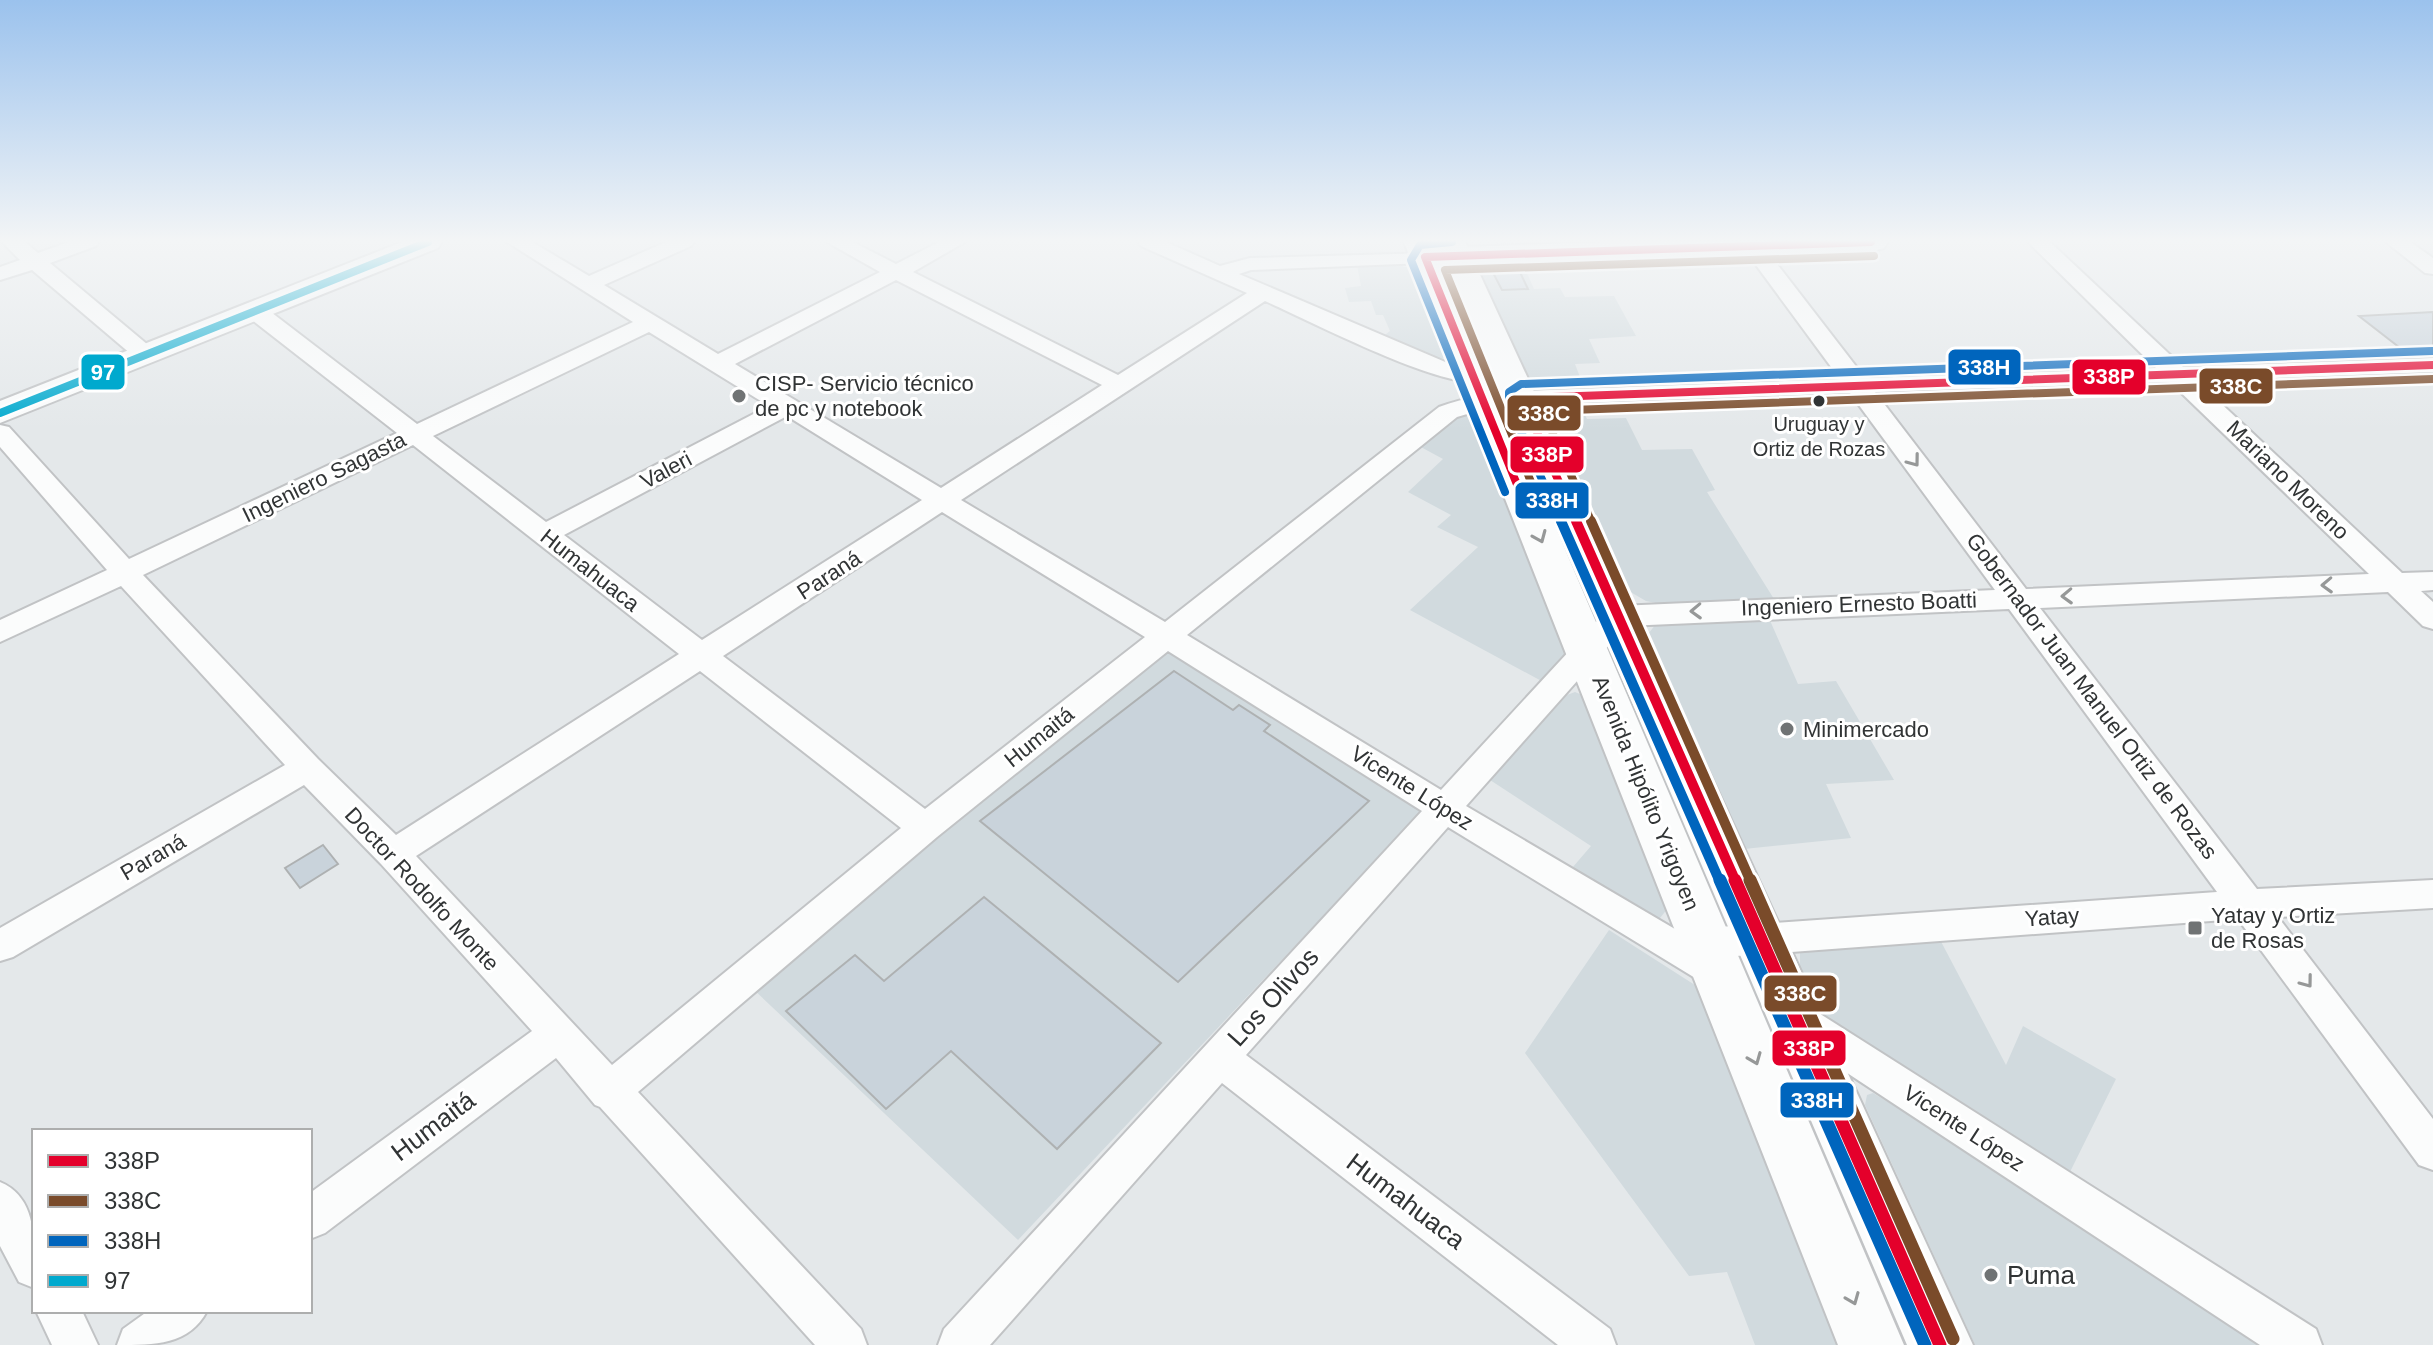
<svg xmlns="http://www.w3.org/2000/svg" width="2433" height="1345" font-family="Arial,sans-serif">
	<style>
		.built { fill: #d1dade }
		.building { fill: #c9d3db; stroke: #aeb1b2; stroke-width: 2 }
		.lines { fill: none; stroke-linecap: round; stroke-linejoin: round }
		.street-casing { stroke: #c1c3c5; stroke-width: 4 }
		.secondary-casing { stroke: #c1c3c5; stroke-width: 4 }
		.primary-casing { stroke: #c1c3c5; stroke-width: 4 }
		.street { fill: #fbfcfc; fill-rule: evenodd }
		.secondary { fill: #fbfcfc; fill-rule: evenodd }
		.primary { fill: #fbfcfc; fill-rule: evenodd }
		.bus-1-far2-casing { stroke: #fff; stroke-width: 13 }
		.bus-1-far1-casing { stroke: #fff; stroke-width: 16 }
		.bus-1-casing { stroke: #fff; stroke-width: 19 }
		.bus-2-far2-casing { stroke: #fff; stroke-width: 13 }
		.bus-2-far1-casing { stroke: #fff; stroke-width: 16 }
		.bus-2-casing { stroke: #fff; stroke-width: 19 }
		.bus-3-far2-casing { stroke: #fff; stroke-width: 13 }
		.bus-3-far1-casing { stroke: #fff; stroke-width: 16 }
		.bus-3-casing { stroke: #fff; stroke-width: 19 }
		.bus-4-casing { stroke: #fff; stroke-width: 13 }
		.bus-1-far2 { stroke: #e4002b; stroke-width: 8 }
		.bus-1-far1 { stroke: #e4002b; stroke-width: 10 }
		.bus-1 { stroke: #e4002b; stroke-width: 13 }
		.bus-2-far2 { stroke: #7a4b2a; stroke-width: 8 }
		.bus-2-far1 { stroke: #7a4b2a; stroke-width: 10 }
		.bus-2 { stroke: #7a4b2a; stroke-width: 13 }
		.bus-3-far2 { stroke: #0065bd; stroke-width: 8 }
		.bus-3-far1 { stroke: #0065bd; stroke-width: 10 }
		.bus-3 { stroke: #0065bd; stroke-width: 13 }
		.bus-4 { stroke: #00a9ce; stroke-width: 8 }
		.oneway { stroke: #969898 }
		.poi-dot { fill: #707374; stroke: #fff; stroke-width: 3 }
		.bus-dot { fill: #313435; stroke: #fff; stroke-width: 3 }
		.labels { text-anchor: middle; dominant-baseline: central; stroke-width: 6; stroke-linejoin: round; paint-order: stroke }
		.bus-label { font-size: 20px; fill: #313435; stroke: #fff }
		.poi-label { font-size: 22px; fill: #313435; stroke: #fff; text-anchor: start }
		.street-label { font-size: 22px; fill: #313435; stroke: #fff }
		.near-street-label { font-size: 26px; fill: #313435; stroke: #fff }
		.near-poi-label { font-size: 26px; fill: #313435; stroke: #fff; text-anchor: start }
		.line-badge { stroke: #fff; stroke-width: 3 }
		.badge-label { font-size: 22px; text-anchor: middle; font-weight: bold; fill: #fff }
	</style>
	<rect width="100%" height="100%" fill="#e4e8ea"/>
	<!-- built -->
	<path class="built" d="M1521 260 1534 289 1560 288 1565 297 1614 296 1636 336 1589 339 1600 363 1575 364 1585 390 1552 391 1536 385 1529 379 1479 268 1486 262Z
		M1394 264 1417 270 1450 352 1442 359 1381 338 1390 331 1383 315H1376L1371 301 1349 302 1345 288 1361 286 1357 265Z
		M1578 401 1587 419 1626 418 1642 450 1692 449 1715 490 1707 492 1774 599 1661 604 1646 601 1627 590 1547 417 1555 404Z
		M1463 414 1474 416 1571 654 1547 684 1410 610 1478 547 1437 527 1451 515 1408 492 1443 459 1419 446 1451 417Z
		M1768 616 1798 684 1836 681 1894 780 1826 784 1851 838 1744 849 1648 634 1656 624Z
		M1168 650 1424 809 1018 1240 751 987Z
		M1575 692 1587 697 1668 908 1660 918 1651 920 1566 875 1591 846 1490 780 1567 695Z
		M1609 930 1698 987 1843 1345H1755L1727 1272 1689 1276 1525 1053Z
		M1937 934 2006 1065 2023 1026 2116 1079 2067 1178 1826 1026 1800 968V948Z
		M1873 1093 2230 1309 2278 1345H1975L1865 1105 1867 1095Z"/>
	<!-- building -->
	<path class="building" d="M1517 266 1528 289 1502 290 1490 267Z
		M2433 312V351H2404L2359 316Z
		M1174 671 1233 710 1239 705 1270 725 1264 731 1369 801 1178 982 980 821Z
		M323 845 338 864 300 888 285 868Z
		M984 897 1161 1043 1057 1149 951 1051 886 1109 786 1011 855 955 884 981Z"/>
	<g class="lines">
		<!-- street casing -->
		<g class="street-casing">
			<path id="street" d="M2 242H25L38 253 69 242H99L96 246 50 263 154 350 158 355 154 360H138L32 270 0 280V267L20 260Z
				M507 242H532L589 276 666 242H694L691 246 604 285 718 354 880 272 827 242H853L896 264 939 242H965L913 272 1118 375 1247 293 1141 246 1138 242H1166L1220 266 1250 258 1432 253 1436 257 1425 263 1251 270 1239 274 1450 364 1480 371 1484 376 1480 381C1443 390 1306 319 1265 301L961 500 1165 622 1439 407C1466 397 1494 393 1522 391L1840 379 1739 242H1760L1865 378 2156 368 2028 242H2050L2183 367 2433 358V372L2197 381 2402 573 2433 572V590L2421 591 2433 602V629L2423 626 2388 592 2040 608 2257 889 2433 880V908L2278 917 2433 1119V1170L2419 1165 2238 919 1723 957 1731 962 1736 973 1731 984 1718 989 1705 984 1448 827 1246 1055 1610 1329 1616 1345H1558L1222 1083 990 1345H938L944 1329 1422 811 1168 651 937 837 638 1092 861 1329 867 1345H815L600 1107 595 1105 556 1058 325 1233 310 1239V1193L532 1031 381 864 304 785 13 957 0 961V928L285 765 121 586 0 642V620L107 570 0 447V425L9 427 129 559 397 433 247 316 244 311 247 306H263L417 424 633 322ZM896 280 1102 385 941 488 735 364ZM649 332 769 406 546 522 433 436ZM2170 382 2369 574 2026 589 1875 392ZM1850 393 1995 590 1618 606 1608 609 1441 790 1187 635 1457 417 1484 409 1522 405ZM787 416 922 500 702 640 564 535ZM413 445 679 654 396 835 318 759 143 575ZM942 512 1145 637 925 809 723 656ZM2009 609 2217 892 1690 929 1680 932 1466 806 1626 626ZM700 671 901 828 612 1065 416 856Z
				M2386 242H2410L2433 258V274L2425 273Z
				M1801 1005 1814 1010 2316 1329 2322 1345H2260L1788 1034 1782 1022 1788 1010Z
				M0 1182C41 1199 34 1251 34 1288L19 1282 0 1246Z
				M36 1311H82L98 1345H52Z
				M148 1311H207C189 1345 155 1345 117 1345L123 1329Z"/>
		</g>
		<!-- secondary casing -->
		<g class="secondary-casing">
			<path id="secondary" d="M402 242H442L438 248 0 423V401Z
				M1607 242H1888L1884 248 1874 251 1425 266 1415 263 1410 257 1415 251 1425 248Z"/>
		</g>
		<!-- primary casing -->
		<g class="primary-casing">
			<path id="primary" d="M1404 242H1434L1904 1345H1838Z
				M1435 242H1465L1973 1345H1907Z"/>
		</g>
		<!-- street -->
		<use href="#street" class="street"/>
		<!-- secondary -->
		<use href="#secondary" class="secondary"/>
		<!-- primary -->
		<use href="#primary" class="primary"/>
		<!-- bus-1-far2 casing -->
		<g class="bus-1-far2-casing">
			<path id="bus-1-far2" d="M1518 487 1425 257 1871 242
				M1577 523 1522 398 2433 365"/>
		</g>
		<!-- bus-1-far1 casing -->
		<g class="bus-1-far1-casing">
			<path id="bus-1-far1" d="M1576 521 1736 882"/>
		</g>
		<!-- bus-1 casing -->
		<g class="bus-1-casing">
			<path id="bus-1" d="M1735 880 1940 1345"/>
		</g>
		<!-- bus-2-far2 casing -->
		<g class="bus-2-far2-casing">
			<path id="bus-2-far2" d="M1531 482 1445 270 1874 256
				M1592 523 1543 411 2433 379"/>
		</g>
		<!-- bus-2-far1 casing -->
		<g class="bus-2-far1-casing">
			<path id="bus-2-far1" d="M1591 521 1751 882"/>
		</g>
		<!-- bus-2 casing -->
		<g class="bus-2-casing">
			<path id="bus-2" d="M1750 880 1953 1339"/>
		</g>
		<!-- bus-3-far2 casing -->
		<g class="bus-3-far2-casing">
			<path id="bus-3-far2" d="M1452 242 1420 245 1411 260 1505 492
				M1561 523 1509 404V392L1521 384 2432 351"/>
		</g>
		<!-- bus-3-far1 casing -->
		<g class="bus-3-far1-casing">
			<path id="bus-3-far1" d="M1561 521 1720 882"/>
		</g>
		<!-- bus-3 casing -->
		<g class="bus-3-casing">
			<path id="bus-3" d="M1720 880 1925 1345"/>
		</g>
		<!-- bus-4 casing -->
		<g class="bus-4-casing">
			<path id="bus-4" d="M0 413 428 242"/>
		</g>
		<!-- bus-1-far2 -->
		<use href="#bus-1-far2" class="bus-1-far2"/>
		<!-- bus-1-far1 -->
		<use href="#bus-1-far1" class="bus-1-far1"/>
		<!-- bus-1 -->
		<use href="#bus-1" class="bus-1"/>
		<!-- bus-2-far2 -->
		<use href="#bus-2-far2" class="bus-2-far2"/>
		<!-- bus-2-far1 -->
		<use href="#bus-2-far1" class="bus-2-far1"/>
		<!-- bus-2 -->
		<use href="#bus-2" class="bus-2"/>
		<!-- bus-3-far2 -->
		<use href="#bus-3-far2" class="bus-3-far2"/>
		<!-- bus-3-far1 -->
		<use href="#bus-3-far1" class="bus-3-far1"/>
		<!-- bus-3 -->
		<use href="#bus-3" class="bus-3"/>
		<!-- bus-4 -->
		<use href="#bus-4" class="bus-4"/>
	</g>
	<!-- one-way arrows -->
	<defs><path id="oneway-chevron" d="M-2-3.5L2.5 0L-2 3.5" fill="none" stroke-width="1.6" stroke-linecap="round" stroke-linejoin="round" transform="scale(2)"/></defs>
	<g class="oneway">
		<use href="#oneway-chevron" transform="translate(1914 461) rotate(53)"/>
		<use href="#oneway-chevron" transform="translate(1540 537) rotate(67)"/>
		<use href="#oneway-chevron" transform="translate(2327 585) rotate(178)"/>
		<use href="#oneway-chevron" transform="translate(2067 596) rotate(178)"/>
		<use href="#oneway-chevron" transform="translate(1696 611) rotate(178)"/>
		<use href="#oneway-chevron" transform="translate(2307 982) rotate(53)"/>
		<use href="#oneway-chevron" transform="translate(1755 1059) rotate(68)"/>
		<use href="#oneway-chevron" transform="translate(1853 1299) rotate(68)"/>
	</g>
	<!-- sky -->
	<linearGradient id="sky" x2="0" y2="1"><stop stop-color="#9bc2ed"/><stop offset="0.56" stop-color="#f3f5f6"/><stop offset="1" stop-color="#f3f5f6" stop-opacity="0"/></linearGradient>
	<rect width="2433" height="430" fill="url(#sky)"/>
	<!-- markers -->
	<g class="poi-dot">
		<circle cx="739" cy="396" r="8"/>
		<circle cx="1787" cy="729" r="8"/>
		<rect x="2187" y="920" width="16" height="16" rx="4"/>
		<circle cx="1991" cy="1275" r="8"/>
	</g>
	<circle class="bus-dot" cx="1819" cy="401" r="7"/>
	<g class="labels">
		<!-- bus labels -->
		<g class="bus-label">
			<text x="1819" y="424">Uruguay y<tspan x="1819" dy="25">Ortiz de Rozas</tspan></text>
		</g>
		<!-- poi labels -->
		<g class="poi-label">
			<text x="755" y="383">CISP- Servicio técnico<tspan x="755" dy="25">de pc y notebook</tspan></text>
			<text x="1803" y="729">Minimercado</text>
			<text x="2211" y="915">Yatay y Ortiz<tspan x="2211" dy="25">de Rosas</tspan></text>
		</g>
		<!-- street labels -->
		<g class="street-label">
			<text transform="translate(666 470) rotate(-28)">Valeri</text>
			<text transform="translate(324 477) rotate(-26)">Ingeniero Sagasta</text>
			<text transform="translate(2288 480) rotate(44)">Mariano Moreno</text>
			<text transform="translate(590 570) rotate(38)">Humahuaca</text>
			<text transform="translate(829 575) rotate(-33)">Paraná</text>
			<text transform="translate(1859 604) rotate(-2)">Ingeniero Ernesto Boatti</text>
			<text transform="translate(2092 696) rotate(53)">Gobernador Juan Manuel Ortiz de Rozas</text>
			<text transform="translate(1039 737) rotate(-39)">Humaitá</text>
			<text transform="translate(1412 788) rotate(32)">Vicente López</text>
			<text transform="translate(1646 793) rotate(68)">Avenida Hipólito Yrigoyen</text>
			<text transform="translate(153 857) rotate(-30)">Paraná</text>
			<text transform="translate(422 889) rotate(47)">Doctor Rodolfo Monte</text>
			<text transform="translate(2052 917) rotate(-4)">Yatay</text>
			<text transform="translate(1964 1128) rotate(33)">Vicente López</text>
		</g>
		<!-- near-street labels -->
		<g class="near-street-label">
			<text transform="translate(1273 997) rotate(-48)">Los Olivos</text>
			<text transform="translate(433 1126) rotate(-37)">Humaitá</text>
			<text transform="translate(1406 1201) rotate(37)">Humahuaca</text>
		</g>
		<!-- near-poi labels -->
		<g class="near-poi-label">
			<text x="2007" y="1275">Puma</text>
		</g>
	</g>
	<g class="line-badge">
		<rect x="1947" y="348" width="75" height="38" rx="8" fill="#0065bd"/>
		<rect x="80" y="353" width="46" height="38" rx="8" fill="#00a9ce"/>
		<rect x="2071" y="358" width="76" height="38" rx="8" fill="#e4002b"/>
		<rect x="2198" y="367" width="76" height="38" rx="8" fill="#7a4b2a"/>
		<rect x="1506" y="394" width="76" height="38" rx="8" fill="#7a4b2a"/>
		<rect x="1509" y="435" width="76" height="39" rx="8" fill="#e4002b"/>
		<rect x="1514" y="481" width="76" height="39" rx="8" fill="#0065bd"/>
		<rect x="1763" y="974" width="75" height="39" rx="8" fill="#7a4b2a"/>
		<rect x="1771" y="1029" width="76" height="38" rx="8" fill="#e4002b"/>
		<rect x="1779" y="1081" width="76" height="38" rx="8" fill="#0065bd"/>
	</g>
	<g class="badge-label">
		<text x="1984" y="375">338H</text>
		<text x="103" y="380">97</text>
		<text x="2109" y="384">338P</text>
		<text x="2236" y="394">338C</text>
		<text x="1544" y="421">338C</text>
		<text x="1547" y="462">338P</text>
		<text x="1552" y="508">338H</text>
		<text x="1800" y="1001">338C</text>
		<text x="1809" y="1056">338P</text>
		<text x="1817" y="1108">338H</text>
	</g>
	<!-- legend -->
	<rect x="32" y="1129" width="280" height="184" fill="#ffffff" stroke="#adaeae" stroke-width="2"/>
	<rect x="48" y="1155" width="40" height="12" fill="#e4002b" stroke="#adaeae" stroke-width="2"/>
	<text x="104" y="1169" font-size="24" fill="#313435">338P</text>
	<rect x="48" y="1195" width="40" height="12" fill="#7a4b2a" stroke="#adaeae" stroke-width="2"/>
	<text x="104" y="1209" font-size="24" fill="#313435">338C</text>
	<rect x="48" y="1235" width="40" height="12" fill="#0065bd" stroke="#adaeae" stroke-width="2"/>
	<text x="104" y="1249" font-size="24" fill="#313435">338H</text>
	<rect x="48" y="1275" width="40" height="12" fill="#00a9ce" stroke="#adaeae" stroke-width="2"/>
	<text x="104" y="1289" font-size="24" fill="#313435">97</text>
</svg>
